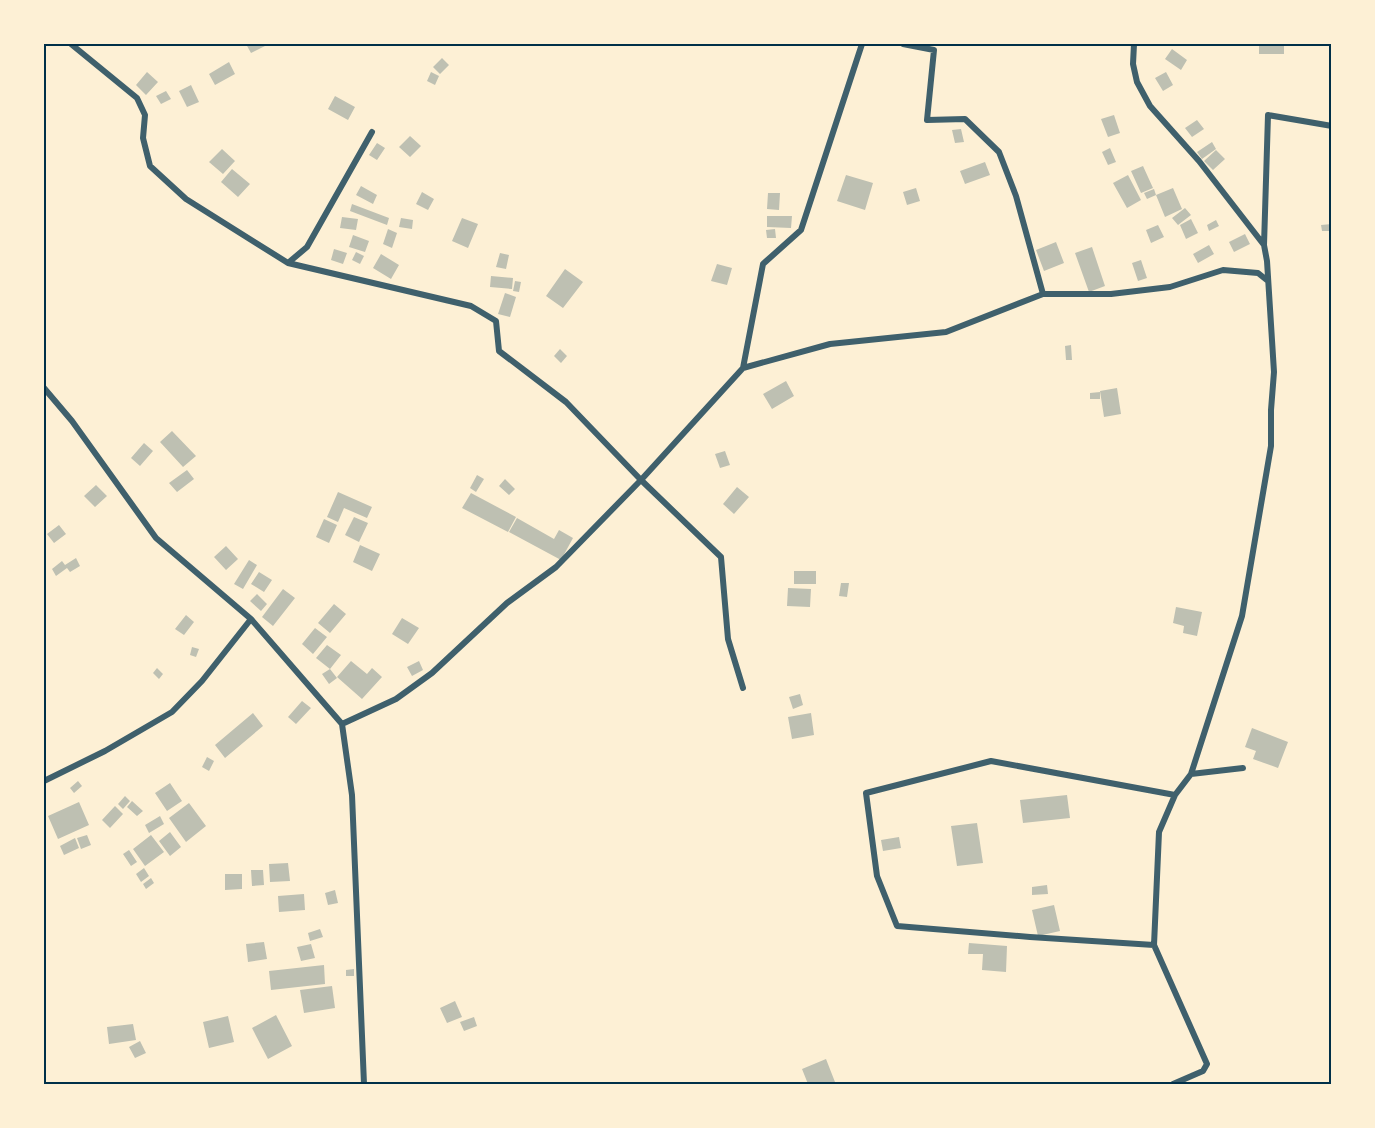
<svg xmlns="http://www.w3.org/2000/svg" width="1375" height="1128" font-family="'Varela Round',sans-serif">
	<style>
		.building { fill: #bec0b2 }
		.lines { fill: none; stroke-linecap: round; stroke-linejoin: round }
		.minor { stroke: #3f606c; stroke-width: 6 }
		.neatline { fill: none; stroke: #003049; stroke-width: 2 }
	</style>
	<rect width="100%" height="100%" fill="#fdf0d5"/>
	<!-- building -->
	<path class="building" d="M246 44H263L265 46 251 53Z
		M1259 44H1284V54H1259Z
		M1172 49 1187 60 1181 70 1165 59Z
		M442 58 449 65 440 74 433 67Z
		M229 62 235 74 215 85 209 74Z
		M147 72 158 82 146 95 136 85Z
		M431 72 439 76 435 85 427 81Z
		M1166 72 1173 85 1163 91 1155 78Z
		M191 85 199 102 187 107 179 91Z
		M166 91 171 99 161 104 156 96Z
		M335 96 355 107 348 120 328 109Z
		M1114 115 1120 133 1108 137 1101 119Z
		M1197 120 1204 129 1192 137 1185 128Z
		M961 129 964 142 955 143 952 130Z
		M410 136 421 146 410 157 399 147Z
		M1212 142 1216 149 1202 159 1197 152Z
		M377 143 385 148 377 160 369 155Z
		M1110 148 1116 162 1108 165 1102 152Z
		M222 149 235 161 223 174 209 162Z
		M1216 150 1225 159 1213 170 1204 161Z
		M985 162 990 175 965 184 960 171Z
		M1143 166 1153 188 1141 193 1131 171Z
		M232 169 250 184 238 197 221 182Z
		M846 175 873 183 865 210 837 201Z
		M1128 175 1141 200 1127 208 1113 183Z
		M361 186 377 195 373 204 356 195Z
		M916 188 920 201 907 205 903 192Z
		M1173 188 1182 209 1165 217 1156 195 1147 199 1144 193 1154 189 1156 195Z
		M422 192 434 199 428 210 416 204Z
		M768 193H780L779 210 767 209Z
		M352 204 389 218 387 225 350 211Z
		M1185 208 1191 215 1178 225 1172 218Z
		M767 216H792L791 228 767 227Z
		M342 217 358 219 356 230 340 228Z
		M401 218 413 220 412 229 399 227Z
		M462 218 478 224 468 248 452 241Z
		M1191 219 1198 233 1186 239 1180 225Z
		M1216 220 1219 226 1209 231 1207 225Z
		M1332 224V231H1322L1321 225Z
		M1158 225 1164 237 1151 243 1146 230Z
		M388 229 397 233 392 248 383 244Z
		M775 229 776 238H767L766 230Z
		M1245 234 1250 244 1234 252 1229 242Z
		M353 235 369 241 365 252 349 247Z
		M1056 242 1064 263 1044 271 1036 250Z
		M1209 245 1214 254 1198 263 1193 254Z
		M1092 247 1105 286 1089 292 1075 253Z
		M334 249 347 253 343 264 331 260Z
		M356 252 364 256 360 264 352 260Z
		M500 253 509 255 506 269 496 267Z
		M381 254 399 265 391 279 373 268Z
		M1141 260 1147 278 1138 281 1132 263Z
		M717 264 732 268 727 285 711 281Z
		M565 269 583 282 563 308 546 296Z
		M491 276 513 278 512 289 490 287Z
		M515 281 521 282 519 292 513 291Z
		M505 293 516 297 510 317 498 314Z
		M1071 345 1072 360H1066L1065 346Z
		M560 349 567 356 561 363 554 356Z
		M786 381 794 396 772 409 763 394Z
		M1117 388 1121 414 1104 417 1100 391Z
		M1100 392V399H1090V393Z
		M172 431 196 456 183 467 160 442Z
		M144 443 153 451 140 466 131 458Z
		M725 451 730 465 720 468 715 454Z
		M187 470 194 479 177 492 169 483Z
		M477 475 484 479 476 492 470 488Z
		M505 479 515 489 509 495 499 486Z
		M96 485 107 496 95 507 84 496Z
		M737 487 749 497 734 514 723 504Z
		M338 492 372 507 367 518 344 508 338 522 327 517Z
		M471 493 516 517 508 532 462 508Z
		M354 517 368 523 359 542 345 535Z
		M517 518 554 539 559 530 573 538 561 560 509 532Z
		M324 519 337 525 329 543 316 537Z
		M59 525 66 534 54 543 47 534Z
		M360 545 380 554 372 571 353 562Z
		M226 546 238 559 226 570 214 557Z
		M76 558 80 566 70 572 67 568 56 576 52 569 62 561 65 565Z
		M249 560 257 565 243 589 234 584Z
		M794 571H816V584H794Z
		M259 572 272 580 264 592 251 584Z
		M841 583H849L847 597 839 596Z
		M788 588 811 589 810 607 787 606Z
		M283 589 295 598 273 626 262 617Z
		M257 594 267 604 261 611 250 601Z
		M334 604 346 614 330 633 318 623Z
		M1176 607 1202 612 1197 636 1183 633 1184 626 1173 623Z
		M186 615 194 622 184 635 175 629Z
		M402 618 419 628 408 644 392 634Z
		M315 628 327 637 313 654 302 644Z
		M327 645 341 655 330 669 316 658Z
		M192 647 199 649 196 657 190 655Z
		M351 661 367 674 372 668 382 677 362 699 337 677Z
		M419 661 423 670 412 676 407 667Z
		M157 668 163 674 159 679 153 673Z
		M330 669 337 678 329 684 322 674Z
		M800 694 803 705 793 709 789 697Z
		M302 701 311 708 296 724 288 717Z
		M253 713 263 726 225 758 215 745Z
		M811 713 814 735 792 739 788 717Z
		M1252 728 1288 742 1278 768 1253 759 1256 751 1245 747Z
		M207 757 214 761 209 771 202 767Z
		M78 781 82 786 74 793 70 788Z
		M170 783 182 801 167 811 155 793Z
		M1067 795 1070 818 1023 823 1020 800Z
		M125 796 130 801 123 809 118 804Z
		M132 801 143 811 137 816 127 807Z
		M79 802 89 825 58 839 48 816Z
		M189 803 206 826 186 842 169 818Z
		M115 806 123 814 110 828 102 820Z
		M160 816 164 824 149 833 145 825Z
		M977 823 983 863 957 866 951 826Z
		M170 832 181 847 170 856 159 841Z
		M87 835 91 845 81 849 77 838Z
		M151 835 164 852 145 866 133 849Z
		M899 837 901 848 883 851 881 840Z
		M75 838 79 848 64 855 60 846Z
		M129 850 137 862 131 866 123 854Z
		M288 863 290 881 270 882 269 864Z
		M144 868 149 876 141 882 136 874Z
		M251 870H263L264 885 252 886Z
		M225 874H242V889L225 890Z
		M151 878 154 883 146 889 143 884Z
		M1047 885 1048 894 1032 895V887Z
		M335 890 338 903 328 905 325 893Z
		M304 894 305 910 279 912 278 896Z
		M1054 905 1060 931 1038 936 1032 910Z
		M320 929 323 937 310 941 308 933Z
		M264 942 267 959 248 962 246 944Z
		M969 943 1007 946 1006 972 982 970 983 954H968Z
		M311 944 315 958 301 961 297 947Z
		M324 965 325 984 271 990 269 971Z
		M354 969V976H346V970Z
		M332 986 335 1008 304 1013 300 990Z
		M455 1001 462 1017 447 1023 440 1008Z
		M276 1015 292 1046 268 1059 252 1028Z
		M228 1016 234 1042 209 1048 203 1022Z
		M474 1017 477 1026 464 1031 460 1022Z
		M133 1024 136 1040 109 1044 107 1027Z
		M140 1041 146 1053 135 1058 129 1047Z
		M826 1059 835 1082 829 1084H808L802 1069Z"/>
	<g class="lines">
		<!-- minor -->
		<path class="minor" d="M71 44 137 98 145 115 143 138 150 166 186 199 288 263 307 247 372 132
			M903 44 934 50 927 120 965 119 999 152 1016 196 1043 294
			M1134 44 1133 64 1137 82 1150 106 1199 161 1264 245 1267 261 1274 372 1271 410V446L1242 616 1191 774 1175 795 1159 832 1154 945 1207 1064 1203 1071 1173 1084
			M1264 245 1268 115 1332 126
			M288 263 471 306 496 321 499 351 566 402 641 480 721 557 728 639 743 688
			M743 368 830 344 946 332 1043 294H1111L1170 287 1223 270 1258 273 1268 281
			M44 388 72 421 156 538 251 619 342 724 352 795 364 1084
			M342 724 396 699 432 673 507 603 556 567 641 480 743 368 763 264 801 230 862 44
			M1191 774 1243 768
			M44 781 105 751 172 712 202 681 251 619
			M1154 945 1030 937 897 926 877 876 866 793 991 761 1175 795"/>
	</g>
	<!-- border -->
	<rect width="1375" height="1128" fill="none" stroke="#fdf0d5" stroke-width="90"/>
	<rect x="45" y="45" width="1285" height="1038" class="neatline"/>
</svg>
